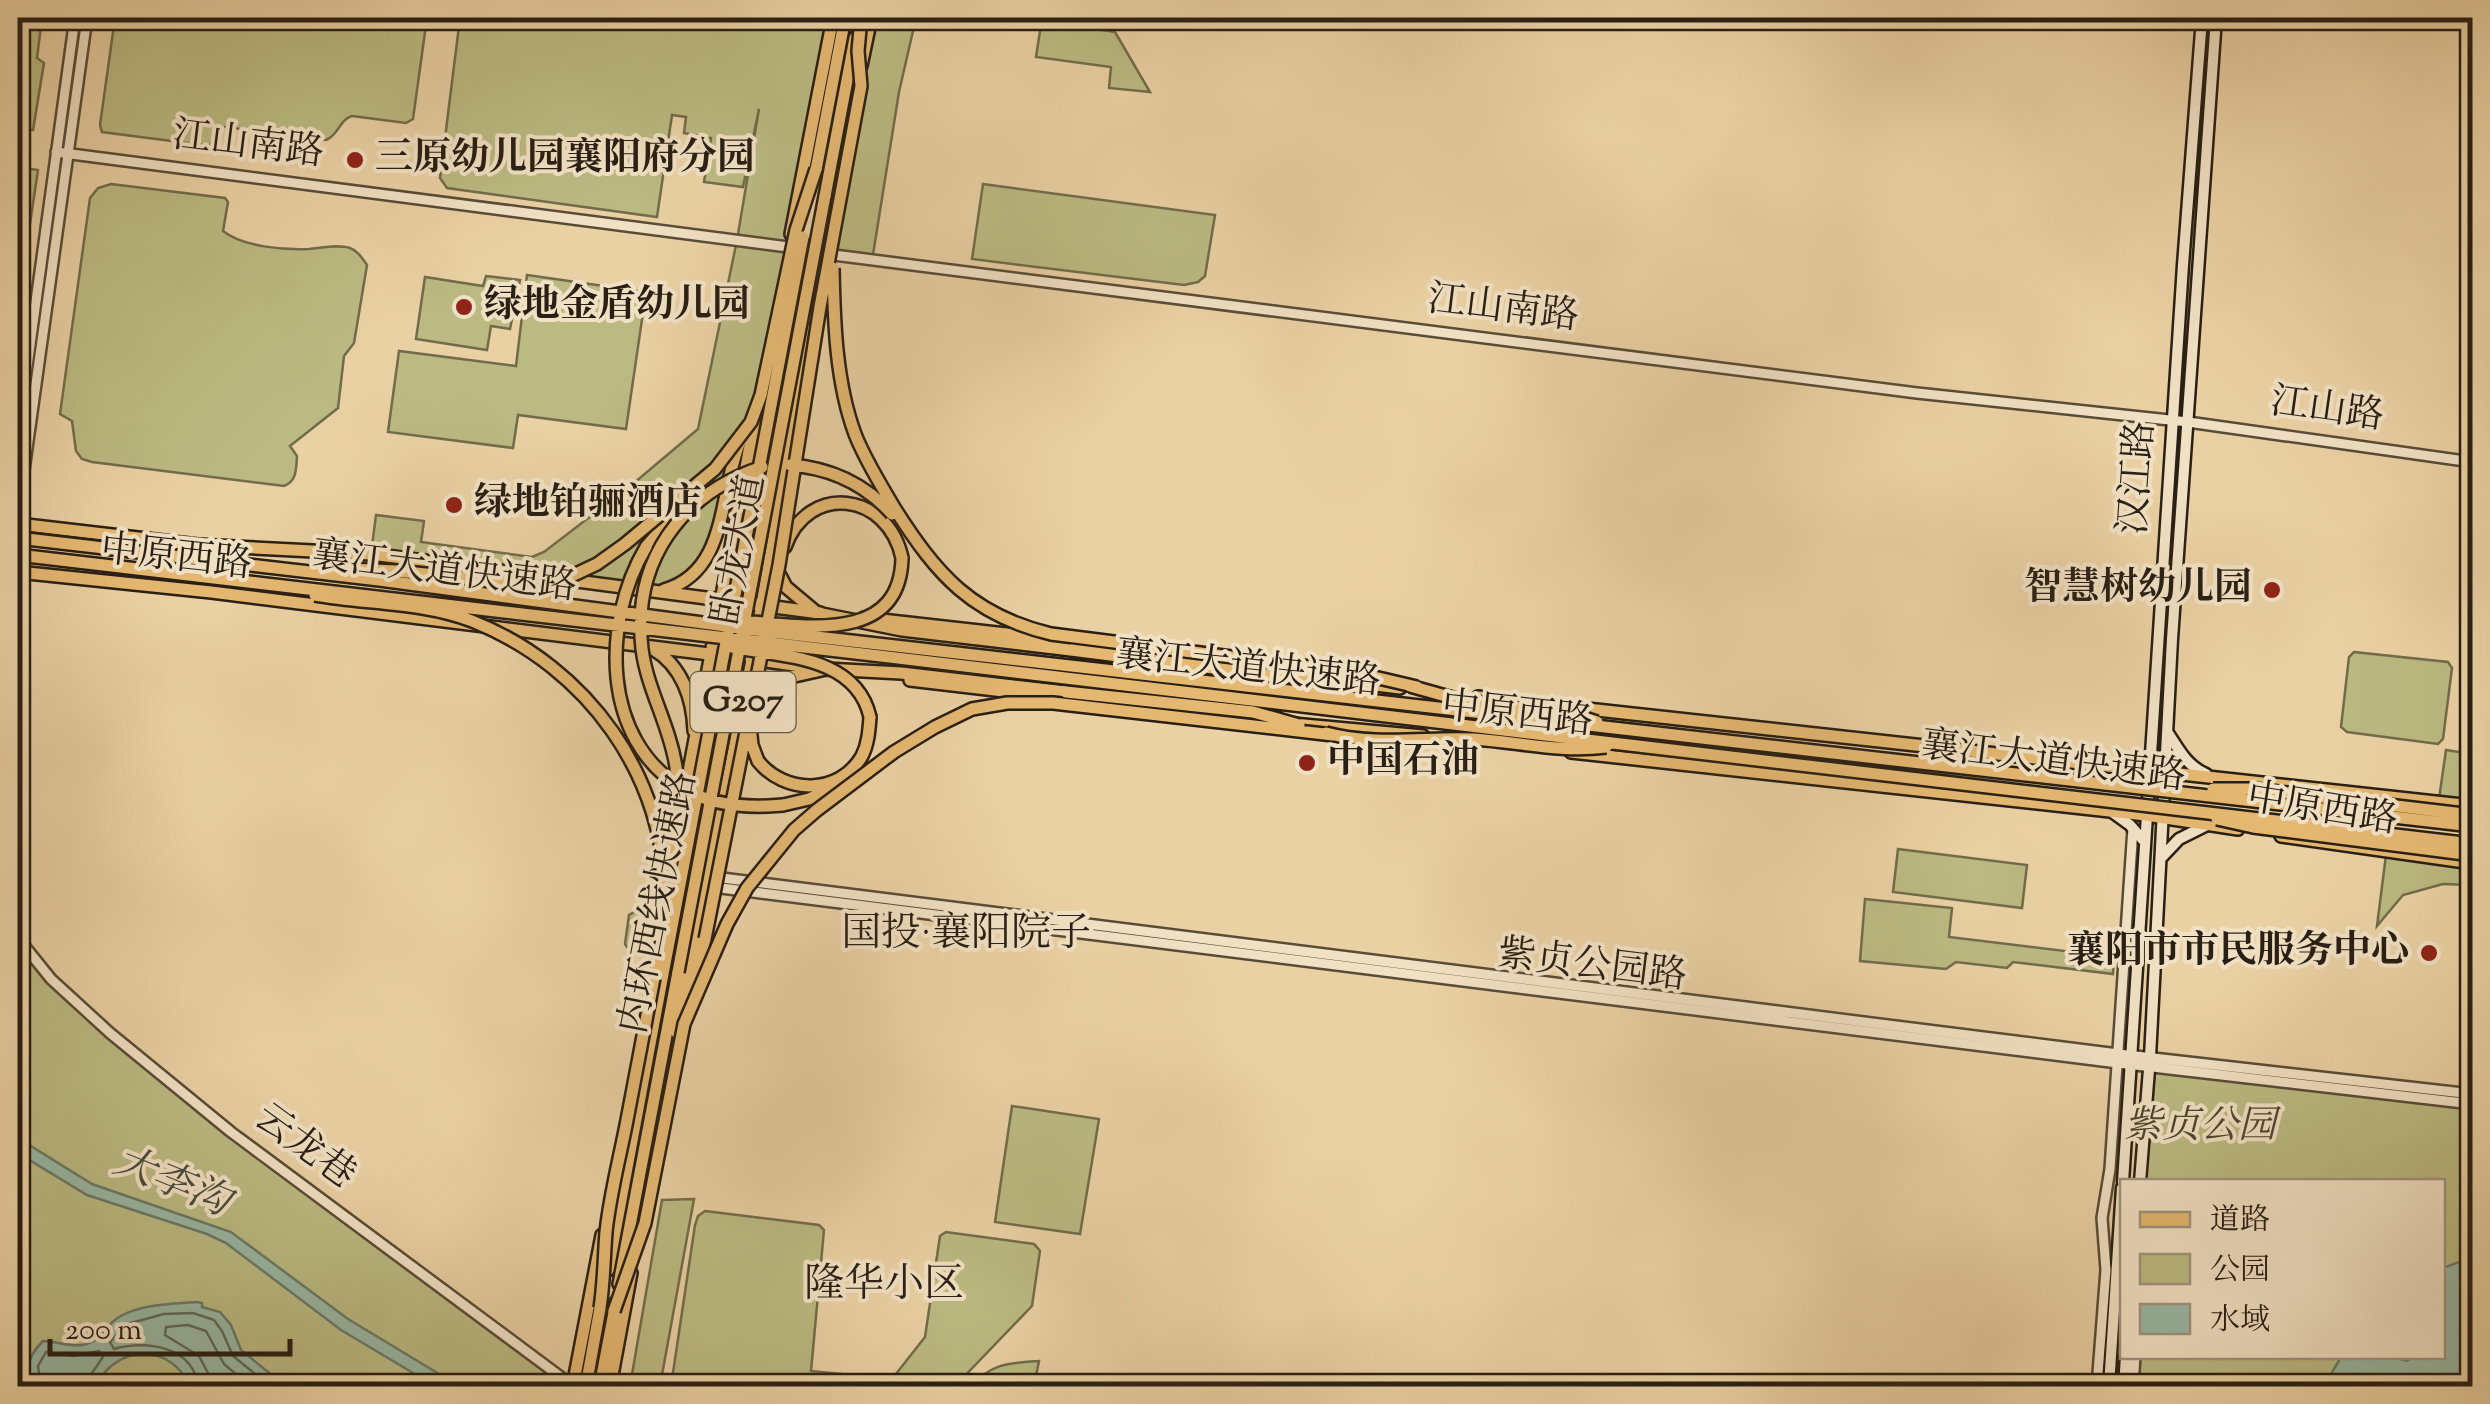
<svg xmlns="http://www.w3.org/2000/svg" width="2490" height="1404" font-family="'Sorts Mill Goudy','Noto Serif SC',serif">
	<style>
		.green { fill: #bbba82; stroke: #726c4a; stroke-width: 2.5 }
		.water { fill: #98b7a3; stroke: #6c7a69; stroke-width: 2.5 }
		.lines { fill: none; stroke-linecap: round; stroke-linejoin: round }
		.shore { stroke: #606b5b; stroke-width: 2.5 }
		.tertiary-casing { stroke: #594c37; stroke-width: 14 }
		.secondary-casing { stroke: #291f13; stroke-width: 15 }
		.primary-casing { stroke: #291f13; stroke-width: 16 }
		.trunk-casing { stroke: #291f13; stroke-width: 16 }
		.tertiary { stroke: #f1e1c4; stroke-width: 9 }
		.secondary { stroke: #f1e1c4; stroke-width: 10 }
		.primary { stroke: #e5b872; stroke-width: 11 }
		.trunk { stroke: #e5b872; stroke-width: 11 }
		.trunk-bridge-casing { stroke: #291f13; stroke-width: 16; stroke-linecap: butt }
		.trunk-bridge { stroke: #e5b872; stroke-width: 11 }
		.poi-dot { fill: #8f2418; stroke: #f1e1c4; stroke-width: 4 }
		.labels { text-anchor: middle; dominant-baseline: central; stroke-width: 8; stroke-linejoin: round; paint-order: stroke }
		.shield { fill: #f1e1c4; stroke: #655948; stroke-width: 2.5 }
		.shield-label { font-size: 35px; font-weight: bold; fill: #291f13 }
		.street-label { font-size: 38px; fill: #291f13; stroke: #f1e1c4 }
		.poi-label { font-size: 38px; font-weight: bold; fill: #291f13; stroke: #f1e1c4; text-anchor: start }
		.park-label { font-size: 38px; font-style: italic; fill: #4e462f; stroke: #f1e1c4 }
		.neighbourhood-label { font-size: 40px; fill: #291f13; stroke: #f1e1c4 }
		.water-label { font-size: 40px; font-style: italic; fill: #4a4d3e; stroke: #f1e1c4 }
	</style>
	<rect width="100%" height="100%" fill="#ead1a4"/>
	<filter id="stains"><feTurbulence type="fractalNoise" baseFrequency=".002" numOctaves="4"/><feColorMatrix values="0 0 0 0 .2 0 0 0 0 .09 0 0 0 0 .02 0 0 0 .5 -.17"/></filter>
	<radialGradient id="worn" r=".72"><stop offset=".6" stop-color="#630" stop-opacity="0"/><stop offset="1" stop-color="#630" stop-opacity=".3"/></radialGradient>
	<!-- green -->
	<path class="green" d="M18 18H42L37 58 44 63 33 130 18 128Z
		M115 18H427L413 119 406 123 352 116C340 119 338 136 326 140L218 126 210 146 102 132 100 125Z
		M460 18H833L759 400 706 564 655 593 371 554 376 515 424 521 421 542 532 557 544 552 634 483 698 429 737 240 759 109 743 187 704 182 711 138 684 133 686 117 672 115 657 217 447 188 440 178Z
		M875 18H916L899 92 872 261 826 254Z
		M1042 18H1095L1096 29 1115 32 1150 92 1109 88 1111 67 1036 57Z
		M18 167 38 170 18 305Z
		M111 184 225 198 228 202 223 231C243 247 284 250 309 249 322 248 338 244 350 248 358 251 362 258 367 265L354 343 344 356 338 408 290 446 297 456C296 469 297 481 284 486L92 462 82 459 76 451 72 421 60 414 90 198 98 188Z
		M983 184 1215 215 1205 276 1198 282 1184 285 972 259Z
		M527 275 646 292 626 429 518 415 513 448 388 432 399 351 516 366Z
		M486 276 520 280 510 329 491 326 487 350 416 339 425 277 483 286Z
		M2354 652 2448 662 2452 668 2443 739 2438 744 2347 732 2341 727 2349 657Z
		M2446 750 2472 754V802L2439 799Z
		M1898 849 2027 865 2022 908 1893 892Z
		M2386 855 2472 868V885L2443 884 2403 895 2377 926Z
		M1865 899 1952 908 1949 937 2114 957 2113 974 2013 962 2007 968 1956 962 1946 969 1860 961Z
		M636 911H643L648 921 643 950H629L625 944 629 915Z
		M18 938 51 979 231 1132 573 1386H18Z
		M2150 1066 2472 1108V1386H2124L2126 1357 2442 1356V1182L2140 1181Z
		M1012 1106 1099 1119 1080 1234 995 1222Z
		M694 1199 660 1386H630L662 1200Z
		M705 1211 819 1225 824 1230 811 1371 892 1379 925 1337 940 1236 946 1232 1034 1244 1040 1251 1032 1306 955 1386H671L695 1225 698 1216Z
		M1039 1361 1034 1386H972C991 1363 1010 1363 1039 1361Z"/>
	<!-- water -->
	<path class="water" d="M18 1138 92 1184 231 1232 348 1319 459 1386H435L341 1330 226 1243 207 1234 87 1195 18 1153Z
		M2472 1257V1385L2324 1386 2341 1357H2394L2407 1361 2413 1357 2442 1356 2443 1268Z
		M197 1302 202 1303V1307L220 1312 231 1325 241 1350 278 1380 320 1386H190C169 1342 118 1344 95 1386H34C22 1370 30 1354 43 1341 56 1341 69 1347 82 1345 102 1342 104 1326 119 1317 141 1304 172 1304 197 1302Z"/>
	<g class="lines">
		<!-- shore -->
		<path class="shore" d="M41 1386 38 1366 46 1352 73 1356 99 1351 103 1357 90 1376 87 1386
			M198 1386C193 1346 146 1340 114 1349L110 1342 127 1324 164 1314 193 1313 214 1320 222 1331 233 1356 270 1386
			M211 1386 209 1375 199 1356 165 1335 166 1327 188 1325 206 1331 224 1364 250 1386"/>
		<!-- tertiary casing -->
		<g class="tertiary-casing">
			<path id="tertiary" d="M56 152 788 247
				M826 254 1917 393 2188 422 2472 462
				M18 432 75 18
				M18 513 87 18
				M714 877 2118 1054 2472 1094
				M713 887 2118 1063 2472 1104
				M18 938 51 979 110 1033 231 1132 573 1386
				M2097 1386 2106 1270 2102 1218 2110 1169 2133 828
				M2133 1386 2135 1356"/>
		</g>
		<!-- secondary casing -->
		<g class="secondary-casing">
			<path id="secondary" d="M2168 733C2179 750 2187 766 2206 774
				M2112 812 2130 825 2143 840
				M2161 858 2179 839 2207 825
				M2123 1182 2183 265 2202 18
				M2140 1182 2150 1057 2172 639 2216 18
				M2109 1386 2122 1188
				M2124 1386 2126 1356"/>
		</g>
		<!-- primary casing -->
		<g class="primary-casing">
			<path id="primary" d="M18 524 198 545 371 554 820 613
				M18 572 211 592 733 657
				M664 590C730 571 718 491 741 439
				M864 618 1059 640
				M653 649C682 666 693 699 694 731
				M751 659 822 669
				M910 680 1105 703
				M1344 681 1400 688
				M1478 697 2472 806
				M1293 724 1423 736
				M1571 752 2146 815 2238 829
				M2281 836 2472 863"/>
		</g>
		<!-- trunk casing -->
		<g class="trunk-casing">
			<path id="trunk" d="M861 66 871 18
				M815 175 845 18
				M825 196 855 38
				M791 234 833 18
				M646 547 696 490
				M785 547C808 482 888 492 902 558
				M776 568 786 587 817 613 902 630 1071 650
				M749 716 777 680 826 669 901 673 1066 692
				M758 761C784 794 839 796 862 756 868 744 869 731 870 717
				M783 805 809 799 844 783
				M681 814 756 414
				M690 1000 705 939
				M677 1033 752 660 811 330
				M608 1270 663 974
				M619 1284 678 972
				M573 1386 602 1235
				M586 1386 601 1303
				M600 1386 616 1302
				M610 1386 631 1273"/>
		</g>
		<!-- tertiary -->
		<use href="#tertiary" class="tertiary"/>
		<!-- secondary -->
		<use href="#secondary" class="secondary"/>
		<!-- primary -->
		<use href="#primary" class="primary"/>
		<!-- trunk -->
		<use href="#trunk" class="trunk"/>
		<!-- trunk-bridge casing -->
		<g class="trunk-bridge-casing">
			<path id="trunk-bridge" d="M833 268C834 322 836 383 855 434 865 460 881 485 895 509 937 575 972 615 1051 634L1357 673 1417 687
				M790 465C831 468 865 484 892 514
				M18 538 379 580 764 631 2472 826
				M646 547C602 621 600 741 684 789 713 806 750 808 783 805
				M18 555C552 616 1087 681 1621 744 1905 778 2189 809 2472 844
				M349 569 397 571 522 584 561 581 597 564 625 544 715 469 751 422 761 395 796 230 816 169
				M315 595C366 604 424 602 472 621 588 667 667 777 666 903 666 927 659 954 654 978 645 1025 636 1073 627 1120 620 1157 610 1194 606 1232 604 1257 604 1282 600 1308
				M741 621C801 625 900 646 902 558
				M732 647C783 657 856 656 870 717
				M1071 650 1276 676 1351 680
				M1410 686 1460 700 1579 716 1597 722
				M1066 692 1253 712 1299 725
				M750 726 752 745 758 761
				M1326 733C1375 746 1425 737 1474 739 1519 742 1561 753 1606 747
				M2213 789H2254L2472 815
				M2217 819 2253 827 2472 855
				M669 881C673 843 681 805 676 767 670 726 647 689 642 649 632 561 681 494 762 467
				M705 939 779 565 820 307 861 86 858 51 861 18
				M678 972 825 196
				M663 974 803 237
				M614 1311 645 1223 684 1024 727 924 747 888 794 830 817 810 894 752 935 727 972 709 1007 703H1053L1333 735"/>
		</g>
		<!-- trunk-bridge -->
		<use href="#trunk-bridge" class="trunk-bridge"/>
	</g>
	<!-- markers -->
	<g class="poi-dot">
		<circle cx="355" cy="160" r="10"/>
		<circle cx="464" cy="307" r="10"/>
		<circle cx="454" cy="505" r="10"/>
		<circle cx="2272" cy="590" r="10"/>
		<circle cx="1307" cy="763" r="10"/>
		<circle cx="2429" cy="953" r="10"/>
	</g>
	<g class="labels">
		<!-- shield labels -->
		<rect class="shield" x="690.5" y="672" width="105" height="60" rx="8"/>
		<g class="shield-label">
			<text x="743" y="702">G207</text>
		</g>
		<!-- street labels -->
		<g class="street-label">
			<text transform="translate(248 146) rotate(7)">江山南路</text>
			<text transform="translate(1503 310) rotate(7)">江山南路</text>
			<text transform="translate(2327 411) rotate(8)">江山路</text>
			<text transform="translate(2139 478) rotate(-86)">汉江路</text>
			<text transform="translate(741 550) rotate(-80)">卧龙大道</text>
			<text transform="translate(176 559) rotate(6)">中原西路</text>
			<text transform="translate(444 573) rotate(7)">襄江大道快速路</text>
			<text transform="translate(1248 670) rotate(6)">襄江大道快速路</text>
			<text transform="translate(1517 716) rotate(6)">中原西路</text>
			<text transform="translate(2053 763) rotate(7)">襄江大道快速路</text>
			<text transform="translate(2322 811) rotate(9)">中原西路</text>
			<text transform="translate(660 903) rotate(-79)">内环西线快速路</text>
			<text transform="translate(1592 967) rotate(7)">紫贞公园路</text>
			<text transform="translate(304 1148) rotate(36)">云龙巷</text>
		</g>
		<!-- poi labels -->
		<g class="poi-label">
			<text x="375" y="160">三原幼儿园襄阳府分园</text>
			<text x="484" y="307">绿地金盾幼儿园</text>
			<text x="474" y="505">绿地铂骊酒店</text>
			<text x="2252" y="590" text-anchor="end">智慧树幼儿园</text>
			<text x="1327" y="763">中国石油</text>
			<text x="2409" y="953" text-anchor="end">襄阳市市民服务中心</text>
		</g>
		<!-- park labels -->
		<g class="park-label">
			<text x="2200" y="1128">紫贞公园</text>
		</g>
		<!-- neighbourhood labels -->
		<g class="neighbourhood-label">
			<text x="966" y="935">国投·襄阳院子</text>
			<text x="884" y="1286">隆华小区</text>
		</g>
		<!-- water labels -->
		<g class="water-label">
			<text transform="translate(171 1184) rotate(22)">大李沟</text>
		</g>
	</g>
	<!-- margin -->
	<rect width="2490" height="1404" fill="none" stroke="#ead1a4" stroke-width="60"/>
	<rect x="20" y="20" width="2450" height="1364" fill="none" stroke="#291f13" stroke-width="5"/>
	<rect x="30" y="30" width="2430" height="1344" fill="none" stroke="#291f13" stroke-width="2.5"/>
	<!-- legend -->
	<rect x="2120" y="1179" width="325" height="180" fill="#f1e1c4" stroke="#a1937d" stroke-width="2.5"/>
	<rect x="2140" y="1212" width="50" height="15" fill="#e5b872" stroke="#a1937d" stroke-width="2.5"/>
	<text x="2210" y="1229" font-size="30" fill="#291f13">道路</text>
	<rect x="2140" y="1254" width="50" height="30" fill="#bbba82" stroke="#a1937d" stroke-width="2.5"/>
	<text x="2210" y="1279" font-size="30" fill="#291f13">公园</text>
	<rect x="2140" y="1304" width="50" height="30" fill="#98b7a3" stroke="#a1937d" stroke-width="2.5"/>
	<text x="2210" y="1329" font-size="30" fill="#291f13">水域</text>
	<!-- scale -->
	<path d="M50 1339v15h240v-15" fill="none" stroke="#291f13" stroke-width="5"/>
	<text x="65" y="1339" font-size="30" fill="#291f13" stroke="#f1e1c4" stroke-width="8" paint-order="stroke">200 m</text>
	<rect width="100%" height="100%" filter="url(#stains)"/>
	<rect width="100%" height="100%" fill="url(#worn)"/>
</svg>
